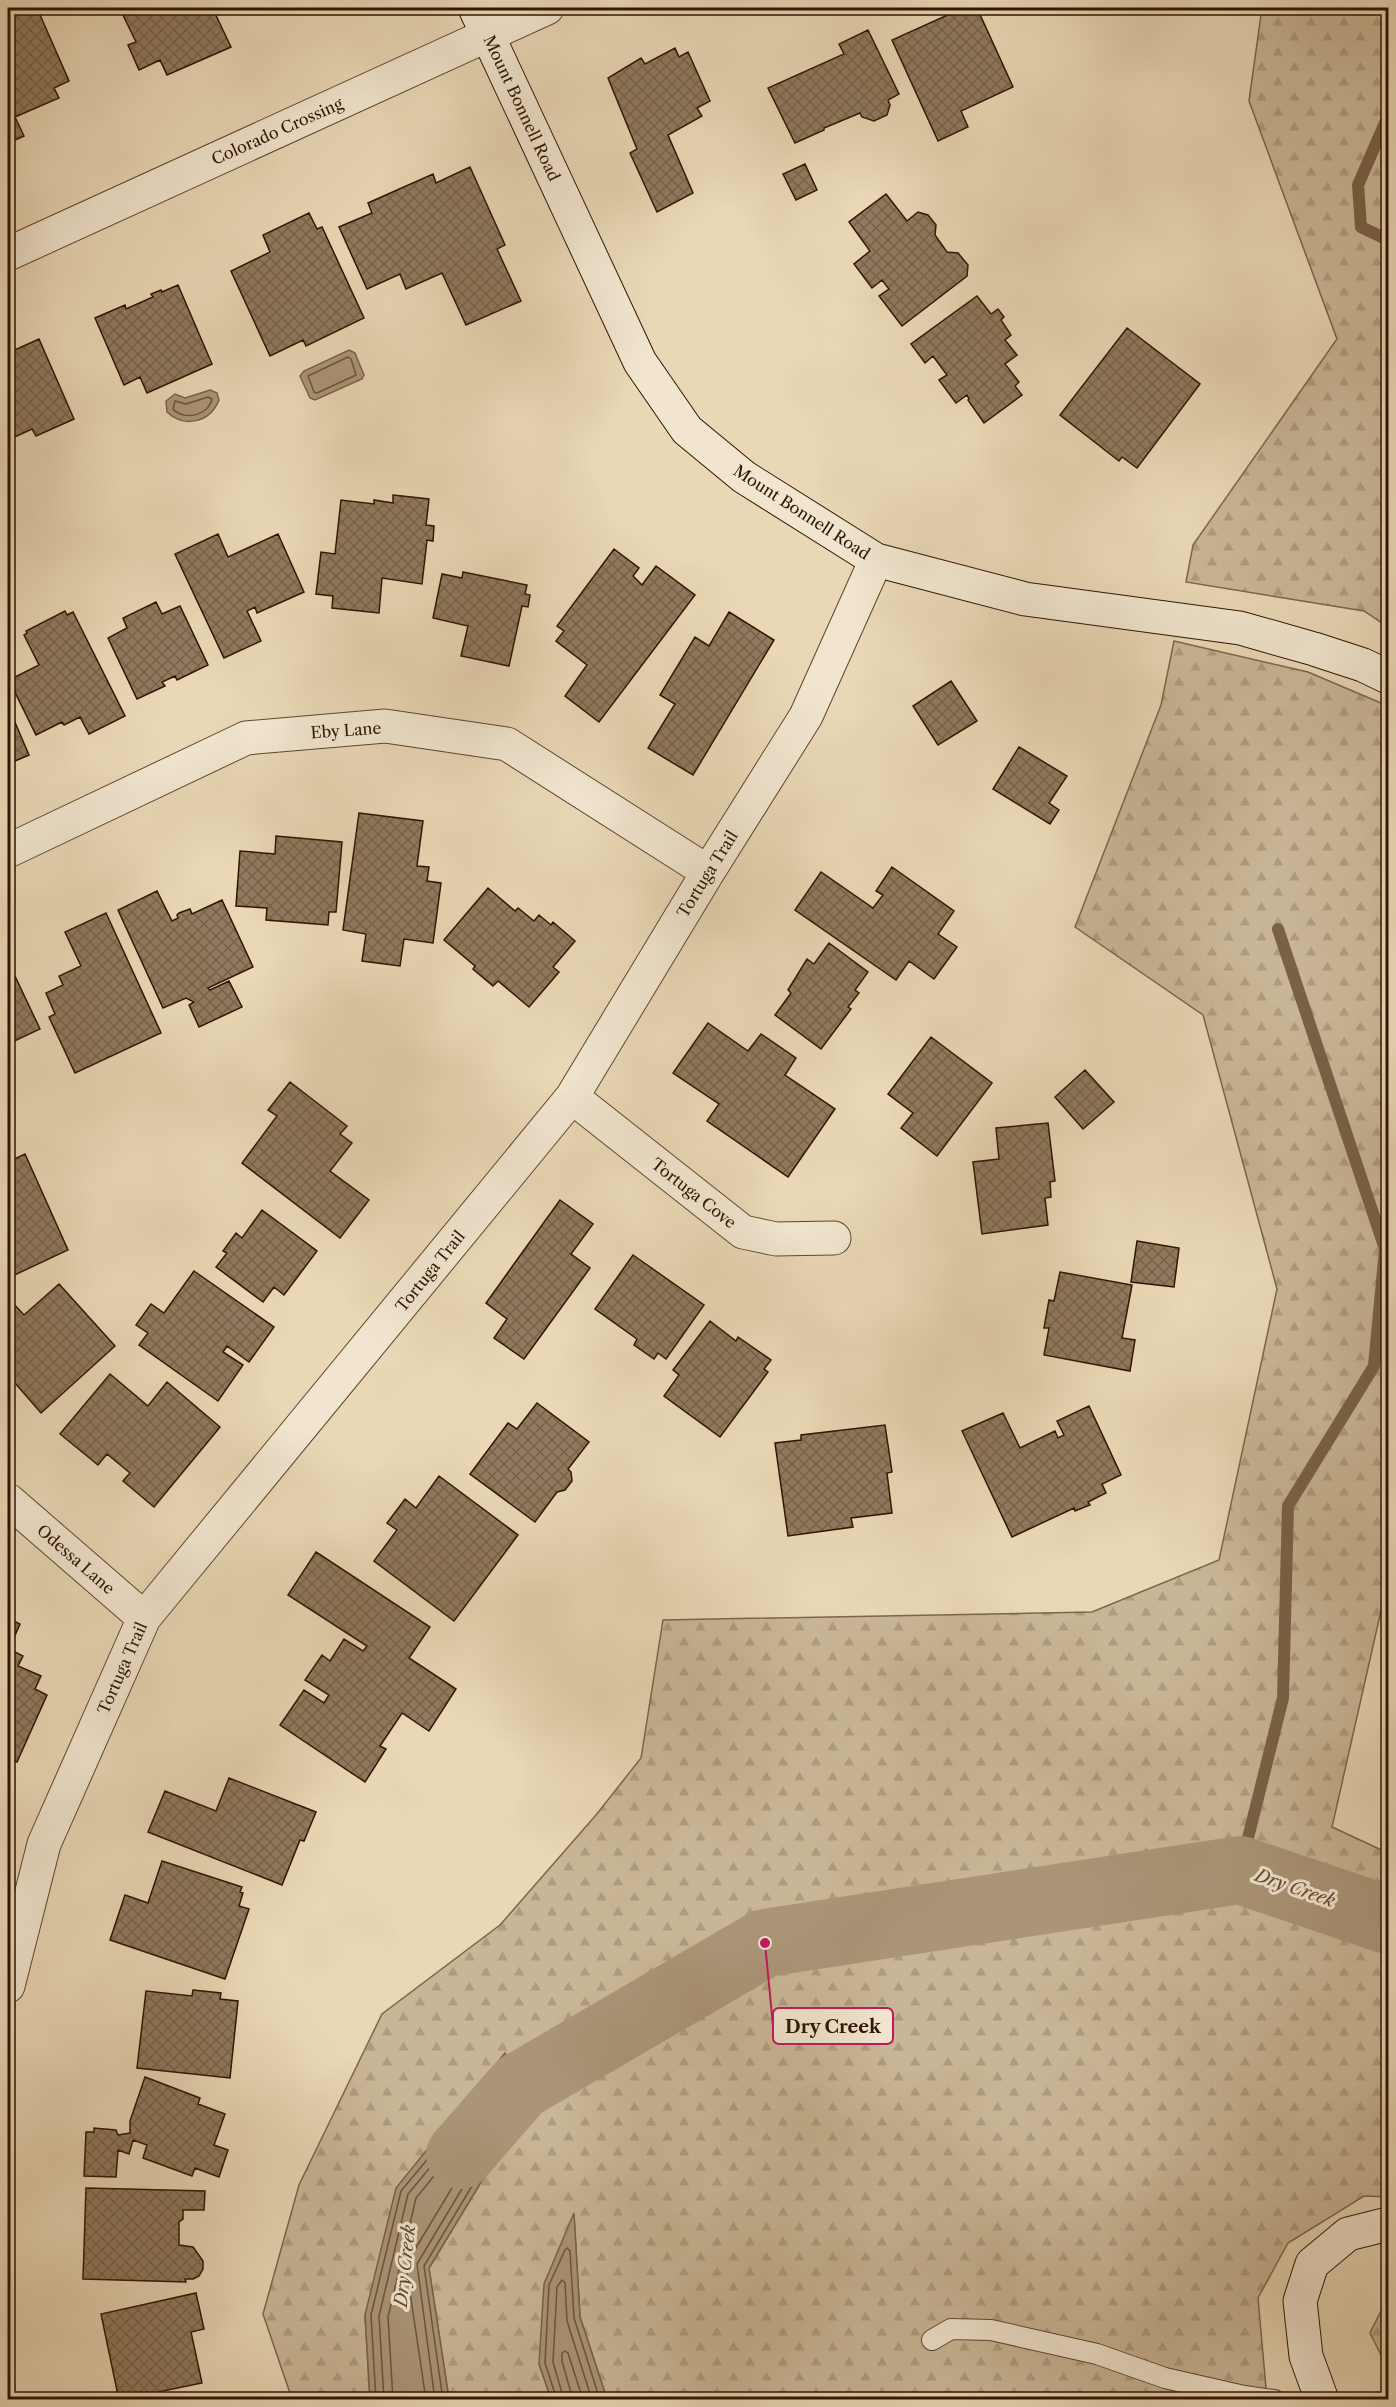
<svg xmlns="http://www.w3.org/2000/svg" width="1396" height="2407" font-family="'Libre Caslon Text',serif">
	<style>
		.forest { fill: url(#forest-firs); stroke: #7c654b; stroke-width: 1.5 }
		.water { fill: #aa9577; stroke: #796147; stroke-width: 1.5 }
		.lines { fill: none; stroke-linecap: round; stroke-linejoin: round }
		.shore { stroke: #6c543c; stroke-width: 1.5 }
		.stream { stroke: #796147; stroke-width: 12 }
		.river { stroke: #aa9577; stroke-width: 68 }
		.building { fill: url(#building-cross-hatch); stroke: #2f1400; stroke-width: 1.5 }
		.lane-casing { stroke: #5e452d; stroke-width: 22 }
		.street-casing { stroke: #5e452d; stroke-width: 35 }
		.secondary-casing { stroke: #2f1400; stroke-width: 35 }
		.lane { stroke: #f1e5cf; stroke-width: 20 }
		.street { stroke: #f1e5cf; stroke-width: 33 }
		.secondary { stroke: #f1e5cf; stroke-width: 33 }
		.labels { text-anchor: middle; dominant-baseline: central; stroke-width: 6; stroke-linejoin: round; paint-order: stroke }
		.street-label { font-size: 16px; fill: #2f1400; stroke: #f1e5cf }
		.water-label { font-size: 18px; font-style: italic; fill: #604830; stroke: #f1e5cf }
		.leader { fill: none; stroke: #c2185b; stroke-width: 2 }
		.callout-dot { fill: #c2185b; stroke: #f1e5cf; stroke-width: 2 }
		.callout { fill: #f1e5cf; stroke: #c2185b; stroke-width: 2 }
		.callout-label { font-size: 18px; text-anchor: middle; font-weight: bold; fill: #2f1400 }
	</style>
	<defs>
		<pattern id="forest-firs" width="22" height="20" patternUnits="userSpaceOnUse" patternTransform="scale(1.5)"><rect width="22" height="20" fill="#c9b696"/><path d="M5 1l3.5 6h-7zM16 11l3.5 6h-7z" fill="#ad9c80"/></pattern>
		<pattern id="building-cross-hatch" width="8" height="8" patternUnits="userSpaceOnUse" patternTransform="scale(1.5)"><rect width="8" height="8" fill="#90795e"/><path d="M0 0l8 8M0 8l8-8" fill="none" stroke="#76624b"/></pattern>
	</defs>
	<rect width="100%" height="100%" fill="#e9d7b5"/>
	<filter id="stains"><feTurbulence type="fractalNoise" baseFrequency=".00333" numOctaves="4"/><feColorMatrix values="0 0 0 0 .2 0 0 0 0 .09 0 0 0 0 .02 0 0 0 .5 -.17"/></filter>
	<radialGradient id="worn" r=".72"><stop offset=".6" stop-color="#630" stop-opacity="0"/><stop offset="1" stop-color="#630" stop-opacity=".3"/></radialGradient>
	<!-- forest -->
	<path class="forest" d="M1262 8H1388V627L1364 611 1186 582 1193 545 1337 339 1249 101Z
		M1174 641 1308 672 1388 706V1580L1332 1827 1388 1853V2197L1364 2196 1288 2243 1258 2298 1267 2399H607L580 2317 574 2215 539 2364 551 2399H449L429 2268 492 2164 530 2108 365 2315 370 2399H292L263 2314 299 2185 382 2014 500 1925 596 1815 641 1758 663 1620 1092 1612 1219 1560 1277 1289 1203 1015 1075 927 1161 705Z
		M1388 2297V2369L1370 2333Z"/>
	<!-- water -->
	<path class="water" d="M349 350 355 353 364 375 362 379 315 400 310 398 300 376 304 371Z
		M210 390 217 393 219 400C210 423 184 428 167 412L166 401 175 394 185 398Z
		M505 2053 530 2108 492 2164 429 2268 449 2399H370L365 2315 396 2188Z
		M574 2213 580 2317 607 2399H551L539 2364 544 2284Z"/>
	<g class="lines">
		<!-- shore -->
		<path class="shore" d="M348 357 351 359 356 375 317 393 314 392 308 376Z
			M208 397 212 399C208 416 184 421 173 409L175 401 186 404Z
			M376 2400 371 2315 401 2191 504 2067 523 2108 487 2161 424 2266 443 2400
			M384 2400 379 2316 408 2194 502 2081 514 2107 481 2157 417 2264 435 2400
			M393 2400 388 2317 416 2198 497 2099 500 2098 504 2107 473 2153 408 2261 407 2272 426 2400
			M557 2400 545 2363 549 2285 565 2250 567 2248 570 2251 574 2318 600 2400
			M564 2400 553 2362 557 2287 562 2280 565 2283 567 2321 592 2400
			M573 2400 562 2361V2353L565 2351 568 2353 583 2400"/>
		<!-- stream -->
		<path class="stream" d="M1388 116 1358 185 1361 227 1388 240
			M1240 1870 1283 1698 1288 1506 1374 1366 1385 1249 1278 929"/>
		<!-- river -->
		<path class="river" d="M460 2155 520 2086 765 1943 1240 1870 1388 1920"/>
	</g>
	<!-- building -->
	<path class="building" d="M8 8H37L69 81 54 88 59 98 15 117 24 136 8 143Z
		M114 8H218L213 9 231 47 167 75 160 60 139 70 128 45 136 42 121 11 116 13Z
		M963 8H977L1013 87 961 111 968 127 938 141 892 40Z
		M868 30 899 94 888 100 890 105 887 115 874 121 862 117 860 113 824 128V130L795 143 768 88 844 54 839 44Z
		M675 48 679 57 688 52 710 101 697 108 702 116 668 135 693 193 657 212 630 153 637 149 608 78 641 58 645 64Z
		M805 164 817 190 796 200 783 174Z
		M470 167 505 245 497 249 521 301 466 325 442 273 406 289 400 274 367 289 339 227 372 213 368 203 433 174 436 183Z
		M886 194 907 221 918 212 928 215 936 225 935 235 947 252 958 253 968 265 967 276 902 326 879 296 889 289 882 280 872 288 854 264 870 251 849 222Z
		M309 213 317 229 322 227 364 318 306 346 303 340 270 356 231 271 270 252 263 235Z
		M178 285 212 364 147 393 140 377 124 385 95 318 125 305 126 309 153 297 151 294 161 290 162 292Z
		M977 296 991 314 998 309 1004 317 1001 320 1011 335 1005 340 1017 355 1005 364 1019 382 1015 386 1022 395 984 423 968 400 969 399 967 395 956 403 939 380 947 375 933 356 925 363 911 344Z
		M1127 328 1200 384 1137 468 1122 457 1119 461 1060 415Z
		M39 339 74 419 36 436 32 429 8 440V353Z
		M393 495 429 499 426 525 434 526 433 541 427 540 422 584 382 578 379 613 332 608 333 596 316 594 321 552 335 554 341 500 374 504V500L393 503Z
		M218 534 228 557 278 534 304 592 257 613 255 607 247 611 261 641 224 658 175 554Z
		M614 549 639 568 633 576 642 585 656 566 695 595 599 722 565 696 587 665 556 641 564 631 557 626Z
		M463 572 527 585 525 594 530 595 528 607 522 606 509 666 461 656 468 626 433 618 442 574 462 578Z
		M156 602 162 614 180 606 208 665 177 680 175 676 162 682 165 686 137 699 108 638 127 628 123 618Z
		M65 611 67 615 73 612 125 716 89 734 80 717 64 725 62 722 36 735 9 680 39 665 24 635 27 633 26 631Z
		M729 612 774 640 693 775 648 748 675 704 660 695 695 637 709 646Z
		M951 681 977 721 938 745 913 706Z
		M8 706 29 755 8 764Z
		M1019 747 1067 776 1049 803 1059 810 1050 824 993 789Z
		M359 813 423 821 417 866 429 867 427 881 441 883 433 943 404 939 400 966 362 961 366 934 343 930Z
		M276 836 342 842 336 912H329L328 925 266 920 267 908 236 906 240 851 275 854Z
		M892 867 954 911 938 934 957 947 934 979 909 961 896 980 795 910 821 872 873 908 883 895 876 891Z
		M488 888 515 911 518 908 534 921 539 915 551 925 553 922 575 941 553 967 559 972 529 1007 498 981 493 986 473 969 475 966 444 940Z
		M157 891 172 921 178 918 177 915 179 913 190 909 192 914 222 900 253 967 208 988 210 990 229 981 242 1007 199 1027 189 1005 194 1002 186 998 163 1008 118 910Z
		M106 913 161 1033 75 1073 49 1017 55 1014 46 993 63 985 59 976 81 966 65 932Z
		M829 943 868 972 855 990 859 993 848 1007 851 1009 821 1049 775 1015 791 993 788 990 807 959 814 964Z
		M14 974 40 1029 8 1044V977Z
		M708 1023 748 1051 761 1034 796 1058 785 1075 835 1109 788 1177 707 1121 719 1104 673 1073Z
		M931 1037 992 1083 937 1156 901 1128 913 1113 888 1094Z
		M1085 1070 1114 1102 1083 1129 1055 1097Z
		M290 1082 347 1126 340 1134 352 1143 330 1171 369 1200 340 1238 242 1163 277 1116 268 1110Z
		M1048 1123 1055 1181 1050 1182 1051 1197 1045 1198 1048 1225 982 1234 973 1162 999 1159 996 1128Z
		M25 1154 68 1250 8 1278V1162Z
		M560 1200 593 1224 571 1254 590 1268 524 1359 494 1338 507 1319 486 1303Z
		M262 1210 317 1251 284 1295 274 1287 263 1302 216 1267 227 1253 223 1251 236 1233 242 1238Z
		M1137 1241 1179 1248 1174 1287 1131 1282Z
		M633 1255 704 1305 666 1359 658 1353 654 1359 634 1345 637 1339 595 1309Z
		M194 1271 274 1327 249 1362 227 1346 223 1352 243 1365 218 1401 139 1345 148 1333 136 1325 151 1304 164 1313Z
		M1060 1272 1132 1285 1122 1338 1135 1340 1130 1371 1044 1355 1049 1328H1044L1049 1300 1054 1301Z
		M59 1284 115 1346 41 1413 8 1375V1306L12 1302 24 1315Z
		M710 1321 736 1341 738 1337 771 1360 764 1369 768 1372 720 1437 664 1396 679 1375 673 1370Z
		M110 1374 148 1406 167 1382 220 1427 154 1507 123 1481 130 1473 107 1454 98 1465 60 1434Z
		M537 1403 589 1442 568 1469 571 1472 572 1481 565 1490 557 1492 535 1522 470 1474 508 1423 517 1429Z
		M1089 1406 1121 1475 1102 1484 1106 1493 1088 1502 1090 1505 1075 1511 1074 1508 1012 1537 962 1431 1003 1413 1020 1448 1055 1431 1058 1438 1064 1435 1057 1421Z
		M885 1425 892 1472 887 1473 892 1513 851 1518 853 1527 788 1536 775 1443 801 1440V1435Z
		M439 1476 518 1535 454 1621 374 1561 397 1530 387 1523 405 1499 416 1508Z
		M316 1552 430 1627 409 1658 456 1689 429 1731 402 1713 380 1746 386 1749 365 1782 280 1725 304 1690 324 1703 329 1695 305 1680 322 1655 330 1661 344 1639 363 1651 367 1646 288 1595Z
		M8 1618 20 1624 9 1649 23 1656 18 1666 41 1676 35 1689 47 1695 17 1762 8 1758Z
		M229 1778 316 1812 304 1841 300 1840 282 1885 148 1832 165 1791 216 1811Z
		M162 1861 242 1887 240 1892 243 1893 239 1906 249 1909 225 1979 110 1940 125 1895 148 1903Z
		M193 1990 221 1993 220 1999 238 2001 230 2078 137 2068 146 1991 192 1996Z
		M145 2077 200 2098 198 2104 225 2114 214 2145 228 2150 219 2177 195 2168 192 2176 143 2158 147 2145 133 2140 129 2154 118 2150 116 2177 84 2176 86 2132H94V2128L116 2130 118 2135 130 2133V2121Z
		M86 2188 205 2191 204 2210H183V2219L179 2222V2245L193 2247 203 2261V2269L199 2276 193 2279H185L186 2282 83 2279Z
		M196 2293 204 2329 191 2332 202 2383 119 2400 101 2314Z"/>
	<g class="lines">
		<!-- lane casing -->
		<g class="lane-casing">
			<path id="lane" d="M932 2340 951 2329 991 2330 1097 2354 1165 2378 1244 2396 1274 2400"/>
		</g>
		<!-- street casing -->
		<g class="street-casing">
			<path id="street" d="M8 254 547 8
				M8 851 246 738 385 726 507 744 708 872
				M572 1097 743 1232 776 1239 834 1238
				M8 1500 144 1618
				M8 1986 44 1844 144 1618 572 1097 708 872 806 716 876 560"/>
		</g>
		<!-- secondary casing -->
		<g class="secondary-casing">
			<path id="secondary" d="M475 8 640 362 687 430 744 477 876 560 1025 599 1240 628 1314 649 1363 665 1388 677
				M1322 2400 1306 2356 1300 2301 1312 2264 1348 2234 1388 2224"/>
		</g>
		<!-- lane -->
		<use href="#lane" class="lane"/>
		<!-- street -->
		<use href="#street" class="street"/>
		<!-- secondary -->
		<use href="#secondary" class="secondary"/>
	</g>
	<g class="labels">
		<!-- street labels -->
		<g class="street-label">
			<text transform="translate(522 108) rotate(65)">Mount Bonnell Road</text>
			<text transform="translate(277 131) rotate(-24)">Colorado Crossing</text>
			<text transform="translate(802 512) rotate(33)">Mount Bonnell Road</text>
			<text transform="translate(346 730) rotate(-4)">Eby Lane</text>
			<text transform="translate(707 874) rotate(-58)">Tortuga Trail</text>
			<text transform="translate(694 1193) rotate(38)">Tortuga Cove</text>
			<text transform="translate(430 1271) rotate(-51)">Tortuga Trail</text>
			<text transform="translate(76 1559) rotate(41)">Odessa Lane</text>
			<text transform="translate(122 1668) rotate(-66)">Tortuga Trail</text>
		</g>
		<!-- water labels -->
		<g class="water-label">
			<text transform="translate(1295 1888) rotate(19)">Dry Creek</text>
			<text transform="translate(405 2266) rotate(-84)">Dry Creek</text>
		</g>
	</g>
	<!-- callouts -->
	<path class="leader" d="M765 1943L773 2026"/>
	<circle class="callout-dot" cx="765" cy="1943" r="6"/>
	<rect class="callout" x="773" y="2008" width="120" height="36" rx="6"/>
	<g class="callout-label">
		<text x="833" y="2033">Dry Creek</text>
	</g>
	<!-- margin -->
	<rect width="1396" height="2407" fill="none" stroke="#e9d7b5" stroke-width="30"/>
	<rect x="9" y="9" width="1378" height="2389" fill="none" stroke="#2f1400" stroke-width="3"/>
	<rect x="15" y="15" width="1366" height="2377" fill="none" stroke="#2f1400" stroke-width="1.5"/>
	<rect width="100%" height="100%" filter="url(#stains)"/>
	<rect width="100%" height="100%" fill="url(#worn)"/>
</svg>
